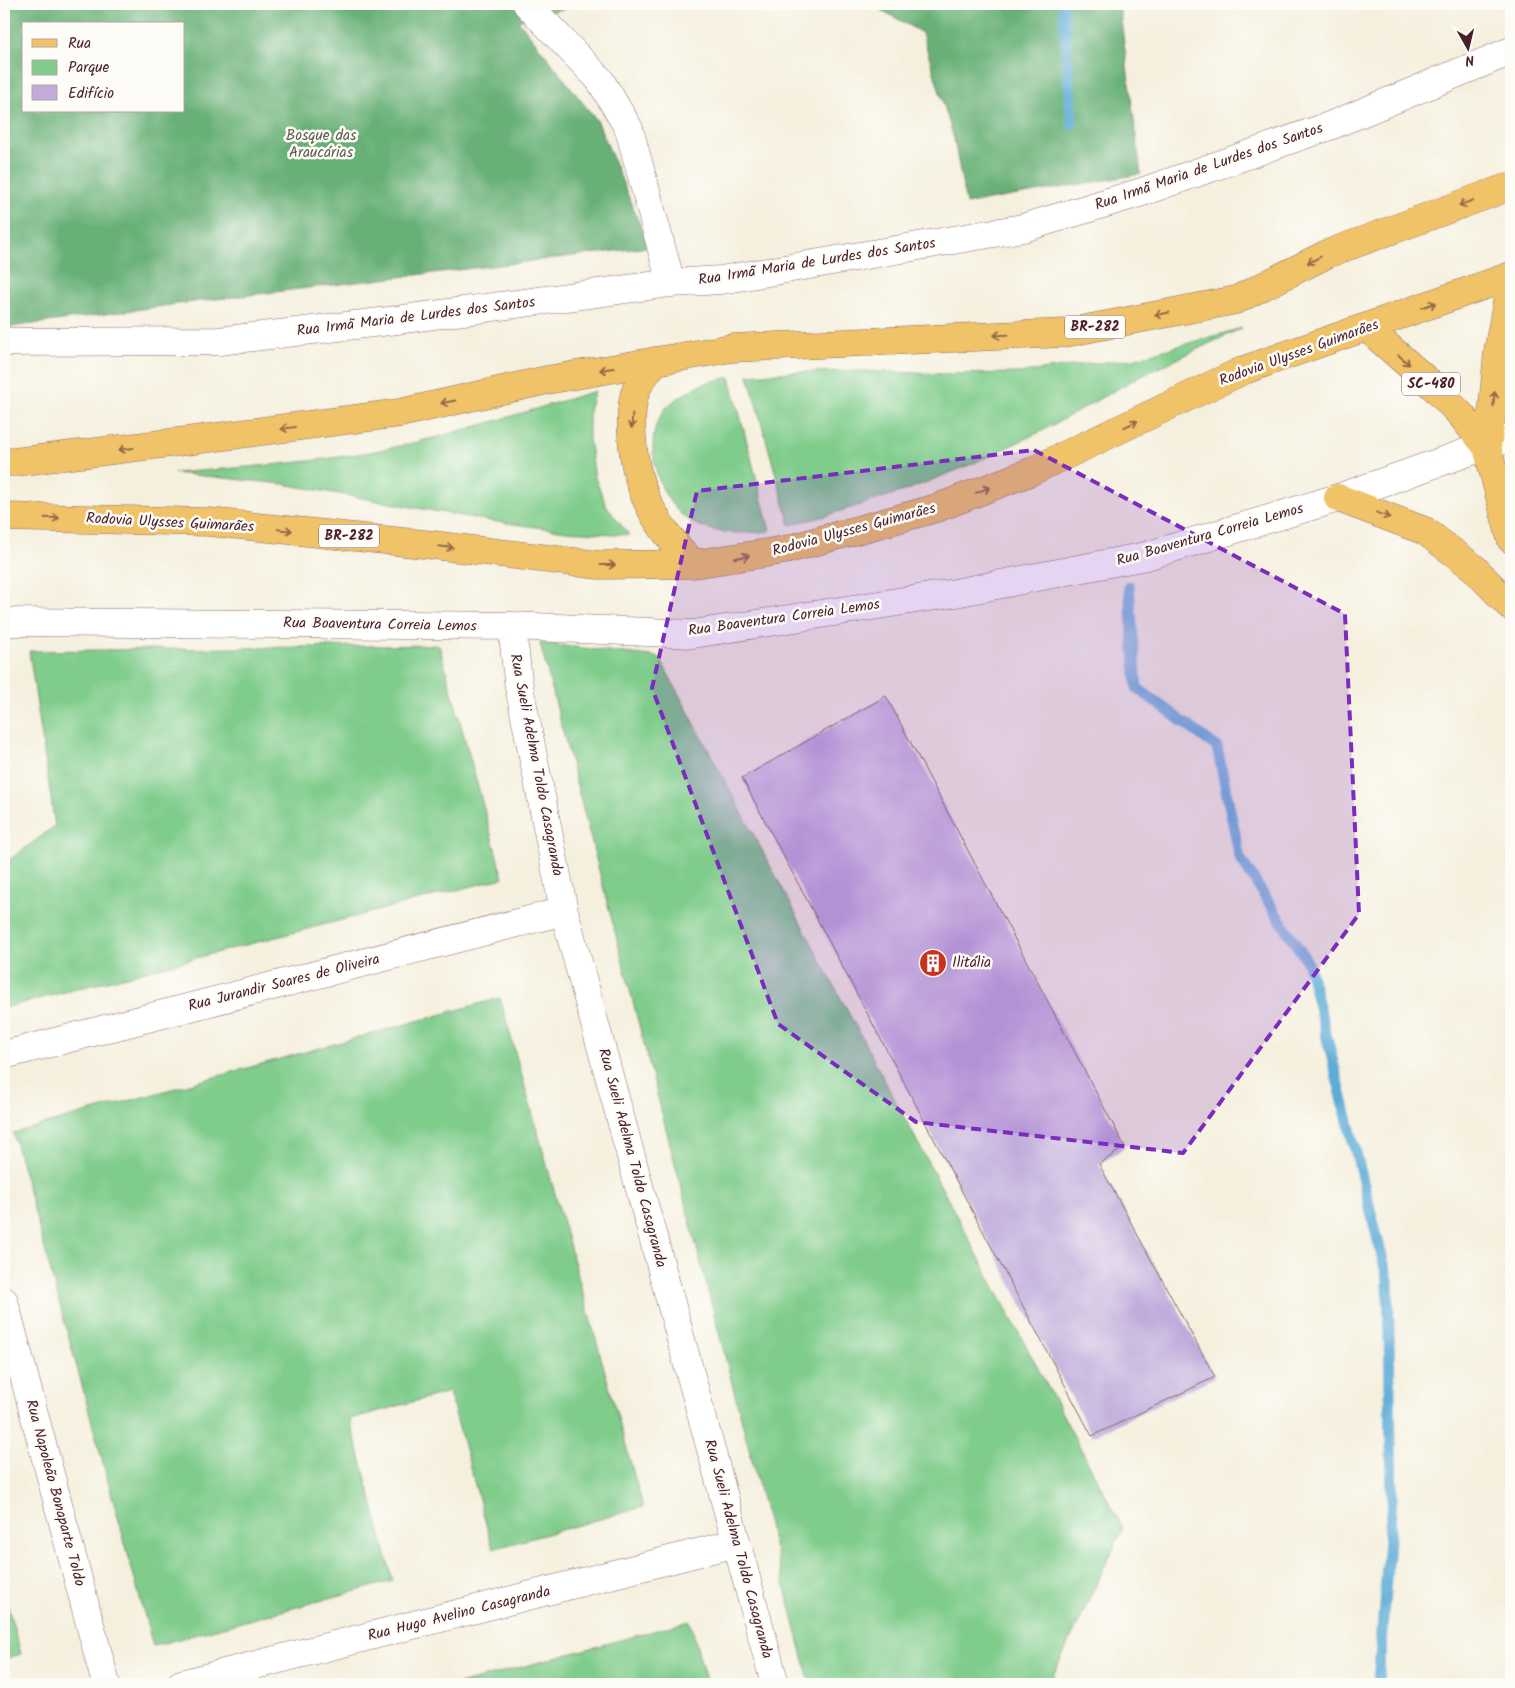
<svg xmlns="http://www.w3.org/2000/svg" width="1515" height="1688" font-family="Kalam,sans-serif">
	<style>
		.green { fill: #7fcc8b; stroke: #64765b }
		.forest { fill: #67b077; stroke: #586851; fill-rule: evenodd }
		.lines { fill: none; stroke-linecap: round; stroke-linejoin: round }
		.stream { stroke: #5dacd7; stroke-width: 11 }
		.building { fill: #c0abdb }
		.minor-casing { stroke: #86686a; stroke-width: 29 }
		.major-casing { stroke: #86686a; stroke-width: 29 }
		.highway-casing { stroke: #86686a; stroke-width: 29 }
		.minor { stroke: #fff; stroke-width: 28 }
		.major { stroke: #f1c369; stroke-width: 28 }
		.highway { stroke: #f1c369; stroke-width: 28 }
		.oneway { stroke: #956947 }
		.marked { fill: #7b2cbf; fill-opacity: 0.2; stroke: #7b2cbf; stroke-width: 4; stroke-dasharray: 10 6; stroke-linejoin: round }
		.labels { text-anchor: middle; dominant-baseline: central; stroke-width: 5; stroke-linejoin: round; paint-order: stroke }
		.shield { fill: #fdfcf7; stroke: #806168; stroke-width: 1 }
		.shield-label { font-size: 14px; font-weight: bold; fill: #4a1f2b }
		.park-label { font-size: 15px; fill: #5d5c4d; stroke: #fdfcf7 }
		.street-label { font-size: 15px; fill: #4a1f2b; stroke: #fdfcf7 }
		.poi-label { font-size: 15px; fill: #4a1f2b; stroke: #fdfcf7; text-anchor: start }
	</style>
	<rect width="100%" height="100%" fill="#fdfcf7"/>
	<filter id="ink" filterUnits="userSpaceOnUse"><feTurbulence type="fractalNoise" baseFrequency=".02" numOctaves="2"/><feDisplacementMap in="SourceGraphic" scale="10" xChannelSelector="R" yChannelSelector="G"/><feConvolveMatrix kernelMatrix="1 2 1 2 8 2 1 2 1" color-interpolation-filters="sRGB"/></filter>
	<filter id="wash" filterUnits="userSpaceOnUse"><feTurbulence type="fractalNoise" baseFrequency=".0096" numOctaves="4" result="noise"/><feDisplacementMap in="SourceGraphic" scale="20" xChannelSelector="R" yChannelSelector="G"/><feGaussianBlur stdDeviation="1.12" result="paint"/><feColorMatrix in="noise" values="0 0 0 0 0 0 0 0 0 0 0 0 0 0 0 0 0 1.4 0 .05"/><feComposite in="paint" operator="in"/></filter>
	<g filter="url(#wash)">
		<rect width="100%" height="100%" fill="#f5f0de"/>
		<!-- green -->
		<path class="green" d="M1242 328 1135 379 1044 430 972 464 907 490 825 516 790 525 748 375 793 372 861 371 942 374 1019 373 1079 365 1133 359Z
			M730 377 770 531C745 534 715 535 692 522 663 507 647 460 655 429 656 423 662 414 665 409 670 402 692 389 700 385 709 381 720 380 730 377Z
			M595 391 589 411V439L595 478 607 507 629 535 567 531 490 521 283 484 174 473C245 467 316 463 386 449 457 434 525 412 595 391Z
			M540 643 659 657 1123 1528 1049 1684H810Z
			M439 645 503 878 4 1008V864L55 826 29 651Z
			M500 998 643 1507 493 1549 449 1392 350 1419 393 1581 153 1646 13 1133Z
			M4 1591 21 1654 4 1659Z
			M690 1621 707 1684H459Z"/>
		<!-- forest -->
		<path class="forest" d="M4 4H583L518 20 598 122 649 247 200 301 4 328ZM24 24H184V111H24Z
			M871 4H1119L1141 174 966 204 954 139 922 33Z"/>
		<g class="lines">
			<!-- stream -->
			<path class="stream" d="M1063 4 1072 124
				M1129 586 1137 688 1217 747 1240 858 1308 963 1388 1280 1392 1500 1378 1684"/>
		</g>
		<g id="blocks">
			<!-- building -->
			<path class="building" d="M886 696 1125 1147 1099 1164 1215 1377 1092 1436 742 778Z"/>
		</g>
	</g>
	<g filter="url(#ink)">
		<use href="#blocks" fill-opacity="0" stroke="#86686a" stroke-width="1"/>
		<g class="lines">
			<!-- minor casing -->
			<g class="minor-casing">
				<path id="minor" d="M527 4 600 80 629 129 671 283
					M4 342 219 341 389 321 671 283 721 280 1023 228 1142 192 1332 125 1511 51
					M4 622 408 625 512 626 693 634 955 593 1146 556 1338 498 1511 437
					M512 626 518 681 564 911 775 1684
					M4 1055 564 911
					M4 1301 106 1684
					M181 1684 736 1543"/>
			</g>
			<!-- major casing -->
			<g class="major-casing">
				<path id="major" d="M1511 280 1498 351 1493 406 1487 447 1511 539
					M1367 328 1433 386 1461 415 1487 447
					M1338 498 1425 531 1474 568 1511 607"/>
			</g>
			<!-- highway casing -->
			<g class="highway-casing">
				<path id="highway" d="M655 361C649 370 640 380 636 390 631 404 631 422 632 436 635 491 656 527 694 564
					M4 462H15L194 440 400 413 547 380 732 348 1065 333 1236 300 1327 254 1511 186
					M4 517 209 522 433 545 599 565 694 564 785 550 937 508 1030 472 1244 370 1511 276"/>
			</g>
			<!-- minor -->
			<use href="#minor" class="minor"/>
			<!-- major -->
			<use href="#major" class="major"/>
			<!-- highway -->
			<use href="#highway" class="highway"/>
		</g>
		<!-- one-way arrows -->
		<defs><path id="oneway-shaft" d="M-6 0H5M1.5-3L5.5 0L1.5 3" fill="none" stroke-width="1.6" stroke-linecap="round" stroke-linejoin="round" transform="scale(1.25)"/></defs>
		<g class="oneway">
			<use href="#oneway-shaft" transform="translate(1466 203) rotate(160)"/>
			<use href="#oneway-shaft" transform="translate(1314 260) rotate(153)"/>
			<use href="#oneway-shaft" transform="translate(1429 305) rotate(-20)"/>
			<use href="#oneway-shaft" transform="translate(1162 314) rotate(169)"/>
			<use href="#oneway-shaft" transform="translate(1001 335) rotate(178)"/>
			<use href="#oneway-shaft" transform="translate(1404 360) rotate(41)"/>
			<use href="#oneway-shaft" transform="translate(607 369) rotate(170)"/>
			<use href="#oneway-shaft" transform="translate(1494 399) rotate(-85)"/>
			<use href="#oneway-shaft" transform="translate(448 402) rotate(168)"/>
			<use href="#oneway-shaft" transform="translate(632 421) rotate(92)"/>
			<use href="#oneway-shaft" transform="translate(1131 424) rotate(-25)"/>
			<use href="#oneway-shaft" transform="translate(288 428) rotate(172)"/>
			<use href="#oneway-shaft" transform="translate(126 449) rotate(173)"/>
			<use href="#oneway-shaft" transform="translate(983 490) rotate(-22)"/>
			<use href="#oneway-shaft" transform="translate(1383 515) rotate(20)"/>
			<use href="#oneway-shaft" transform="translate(52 518) rotate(1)"/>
			<use href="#oneway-shaft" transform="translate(285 530) rotate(6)"/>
			<use href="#oneway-shaft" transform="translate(446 547) rotate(6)"/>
			<use href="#oneway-shaft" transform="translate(742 557) rotate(-9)"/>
			<use href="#oneway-shaft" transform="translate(608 565)"/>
		</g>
	</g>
	<!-- marked area -->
	<path class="marked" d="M1034 450 1345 614 1359 914 1183 1153 916 1122 778 1024 652 688 697 491Z"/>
	<!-- icons -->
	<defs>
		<g id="building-disc" transform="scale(1.4375)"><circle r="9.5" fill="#c8321e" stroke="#fdfcf7"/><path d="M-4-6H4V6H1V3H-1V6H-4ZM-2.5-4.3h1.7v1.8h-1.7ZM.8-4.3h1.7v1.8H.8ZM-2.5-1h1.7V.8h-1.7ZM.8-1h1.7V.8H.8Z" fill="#fff"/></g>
	</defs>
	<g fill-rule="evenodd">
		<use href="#building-disc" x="933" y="963"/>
	</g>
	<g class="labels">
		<!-- shield labels -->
		<g class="shield">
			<rect x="1065" y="315.5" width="60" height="23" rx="4"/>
			<rect x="1402" y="372.5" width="58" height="23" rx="4"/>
			<rect x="319" y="524.5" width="60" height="23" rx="4"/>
		</g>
		<g class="shield-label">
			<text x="1095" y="327">BR-282</text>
			<text x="1431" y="384">SC-480</text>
			<text x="349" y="536">BR-282</text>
		</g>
		<!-- park labels -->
		<g class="park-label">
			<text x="321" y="136">Bosque das<tspan x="321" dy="17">Araucárias</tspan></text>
		</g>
		<!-- street labels -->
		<g class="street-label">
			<text transform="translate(1209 167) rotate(-19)">Rua Irmã Maria de Lurdes dos Santos</text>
			<text transform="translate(817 262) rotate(-9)">Rua Irmã Maria de Lurdes dos Santos</text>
			<text transform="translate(416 317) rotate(-7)">Rua Irmã Maria de Lurdes dos Santos</text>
			<text transform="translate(1299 353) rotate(-20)">Rodovia Ulysses Guimarães</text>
			<text transform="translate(170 523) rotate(3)">Rodovia Ulysses Guimarães</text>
			<text transform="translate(854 530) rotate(-15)">Rodovia Ulysses Guimarães</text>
			<text transform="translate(1210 535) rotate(-16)">Rua Boaventura Correia Lemos</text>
			<text transform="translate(784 618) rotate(-8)">Rua Boaventura Correia Lemos</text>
			<text transform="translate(380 625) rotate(1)">Rua Boaventura Correia Lemos</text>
			<text transform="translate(536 765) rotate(79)">Rua Sueli Adelma Toldo Casagranda</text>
			<text transform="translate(284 983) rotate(-14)">Rua Jurandir Soares de Oliveira</text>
			<text transform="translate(632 1158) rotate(75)">Rua Sueli Adelma Toldo Casagranda</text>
			<text transform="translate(55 1493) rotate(75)">Rua Napoleão Bonaparte Toldo</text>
			<text transform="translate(738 1549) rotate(75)">Rua Sueli Adelma Toldo Casagranda</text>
			<text transform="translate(459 1614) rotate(-14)">Rua Hugo Avelino Casagranda</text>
		</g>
		<!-- poi labels -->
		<g class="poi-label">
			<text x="952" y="963">Ilitália</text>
		</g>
	</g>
	<!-- margin -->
	<rect width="1515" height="1688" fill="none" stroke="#fdfcf7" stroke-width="20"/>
	<!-- legend -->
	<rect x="22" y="22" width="162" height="90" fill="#fdfcf7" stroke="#b5a4a5"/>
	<rect x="32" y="39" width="25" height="8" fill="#f1c369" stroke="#b5a4a5"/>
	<text x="68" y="48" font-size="15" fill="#4a1f2b">Rua</text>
	<rect x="32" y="60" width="25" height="15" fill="#7fcc8b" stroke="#b5a4a5"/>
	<text x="68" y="72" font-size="15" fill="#4a1f2b">Parque</text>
	<rect x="32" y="85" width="25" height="15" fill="#c0abdb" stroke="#b5a4a5"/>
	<text x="68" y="98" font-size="15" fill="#4a1f2b">Edifício</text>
	<!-- north arrow -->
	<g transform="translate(1468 48) rotate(172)" stroke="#fdfcf7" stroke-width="4" paint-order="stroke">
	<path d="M0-4L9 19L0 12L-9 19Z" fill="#4a1f2b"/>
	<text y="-8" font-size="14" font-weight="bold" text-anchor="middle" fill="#4a1f2b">N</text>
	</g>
</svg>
